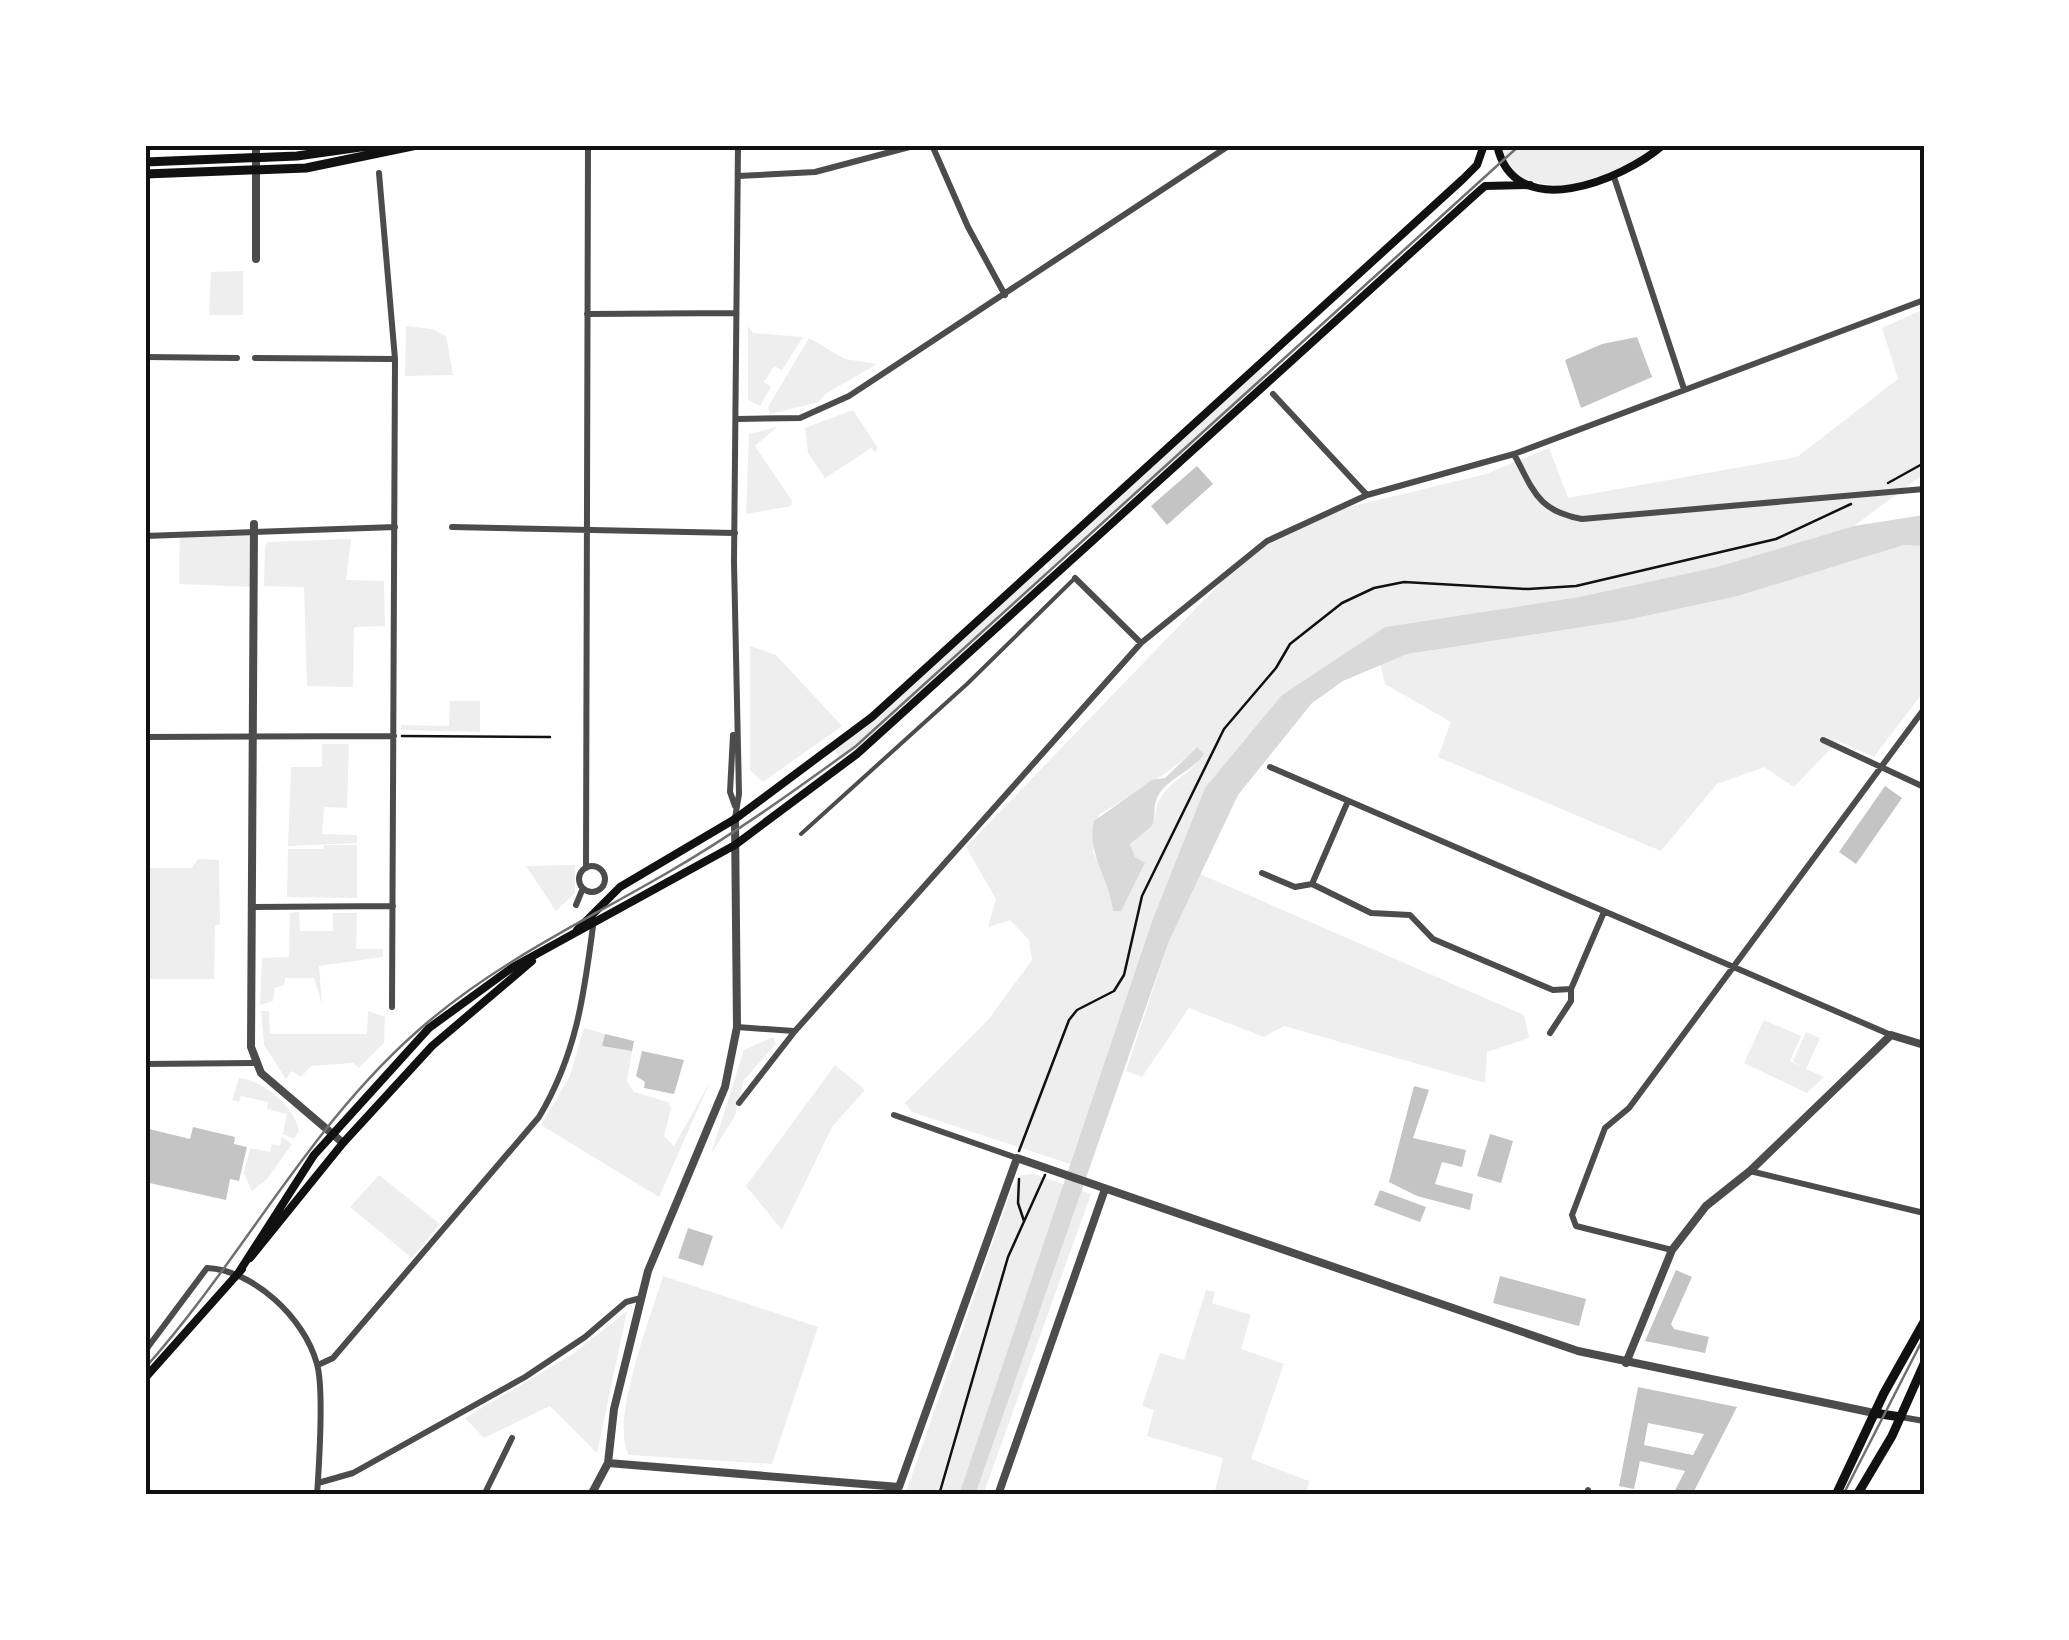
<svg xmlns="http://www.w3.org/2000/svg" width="2069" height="1640" font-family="Manrope,sans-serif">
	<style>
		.green { fill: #eee; fill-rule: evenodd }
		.water { fill: #d9d9d9 }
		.building { fill: #c4c4c4; fill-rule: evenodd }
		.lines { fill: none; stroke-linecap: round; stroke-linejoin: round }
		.path { stroke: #111; stroke-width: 2.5 }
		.pedestrian { stroke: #4c4c4c; stroke-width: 4 }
		.minor { stroke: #4c4c4c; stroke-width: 6 }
		.tertiary { stroke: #4c4c4c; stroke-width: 8 }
		.secondary { stroke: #111; stroke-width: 8 }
		.primary { stroke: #111; stroke-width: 9 }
		.tram { stroke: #707070; stroke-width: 2.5 }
		.neatline { fill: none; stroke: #111; stroke-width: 4 }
	</style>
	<rect width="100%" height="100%" fill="#fff"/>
	<!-- green -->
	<path class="green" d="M1497 145H1663C1620 182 1566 195 1514 177Z
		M243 271V315H209L211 272Z
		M1924 309V474L1854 526 1718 567 1579 597 1385 627 1282 695 1151 924 1070 1164 912 1112 905 1103 988 1020 1032 960 1029 940 1010 920 988 927 996 899 966 847 1256 546 1320 514 1486 474 1549 448 1568 498 1797 457 1898 379 1882 328ZM1196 747 1204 754C1187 781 1156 783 1155 819L1130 844 1135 857 1145 864 1121 910 1093 852 1099 815C1134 792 1168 777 1196 747Z
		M406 326 432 329 446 336 453 375 405 376Z
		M748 326 753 333 803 337 782 370 774 366 764 382 771 387 760 406 748 400Z
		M809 338 845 359 877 364 825 394 819 402 770 414 768 407Z
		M1260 370 1264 382 1051 571 1047 558 1252 372Z
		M853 410 878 448 875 452 871 448 825 478 808 453 805 428Z
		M777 427 755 446 792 501 791 506 746 514 749 434Z
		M254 534V587L179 584 180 536Z
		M351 539 346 580 384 581 385 626 354 627 353 687 307 686 304 587 264 586 265 546 268 542Z
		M1904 545 1924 546V691L1874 757 1838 741 1794 787 1764 767 1717 784 1661 851 1438 757 1451 722 1385 684 1380 663 1407 654 1622 621 1738 596Z
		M1043 566 1048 573 1046 579 843 762 834 749Z
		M750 646 776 655 842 726 763 782 750 770Z
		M450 701H480V732L401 730V725L449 726Z
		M322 744H349L347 808 324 807 322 834 357 835V843L288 846 291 767H322Z
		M324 845H357V898L287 897 288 849H323Z
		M198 859 219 860 220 924 215 926 214 979H145V868H192Z
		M575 865V893L556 911 526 866Z
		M1200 874 1524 1015 1529 1038 1487 1052 1485 1083 1284 1026 1264 1037 1189 1008 1142 1077 1126 1071 1169 941Z
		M299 912 300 931H333V913H357L356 949H383V957L319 966 322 1004 314 978H285L284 985 275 988 273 1001 260 1005 262 958 289 957 290 913Z
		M261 1011H269L270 1034H367L368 1011 385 1017 384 1043 359 1068 353 1063 311 1066 301 1077 292 1071 286 1079 264 1045Z
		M1764 1020 1801 1036 1790 1061 1802 1067 1793 1061 1806 1032 1820 1038 1806 1069 1824 1077 1807 1093 1744 1063Z
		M584 1028 605 1034 602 1046 632 1051 627 1081 634 1092 668 1102 671 1108 664 1136 674 1146 710 1082 659 1197 541 1125 570 1076Z
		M773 1037 776 1044 744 1080 735 1116 711 1154 744 1050Z
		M835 1065 865 1090 832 1127 782 1230 746 1186Z
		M239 1078C263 1080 295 1107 299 1131L294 1139 283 1134 287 1114 267 1109 268 1102 241 1096 239 1102 232 1100Z
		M282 1137 292 1144 267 1179 252 1191 244 1173 250 1148 270 1152 272 1144 280 1146Z
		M1034 1174 1091 1194 983 1495H905L1012 1188 1021 1175Z
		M379 1175 440 1224 412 1258 350 1207Z
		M663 1276 818 1327 772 1464 629 1455C609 1423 652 1313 663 1276Z
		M1206 1290 1215 1292 1212 1303 1251 1315 1241 1349 1284 1364 1251 1459 1309 1481 1306 1495H1214L1223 1458 1147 1436 1154 1410 1142 1406 1160 1353 1184 1360Z
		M627 1311 597 1453 550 1406 484 1438 465 1418 573 1354Z"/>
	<!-- water -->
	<path class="water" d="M1924 515V546L1904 545 1738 596 1622 621 1407 654 1343 681 1312 703 1238 795 1169 941 975 1495H959L1151 924 1205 788 1282 695 1385 627 1579 597 1717 567 1854 526Z
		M1197 747 1204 754C1193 772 1162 780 1156 801 1153 810 1156 817 1152 826L1130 844 1135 857 1145 863 1121 911H1113C1110 879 1086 854 1094 821L1152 780 1165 778Z"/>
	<!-- building -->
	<path class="building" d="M1637 337 1652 377 1581 408 1565 360 1602 344Z
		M1197 466 1213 484 1167 525 1151 506Z
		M1885 786 1902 798 1856 864 1839 852Z
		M605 1034 634 1041 632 1051 602 1046Z
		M642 1051 684 1060 674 1094 644 1088 645 1082 636 1076Z
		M1414 1086 1429 1090 1413 1138 1466 1150 1462 1167 1442 1162 1435 1184 1473 1194 1470 1210 1417 1196 1389 1182Z
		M193 1127 235 1137 234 1144 247 1147 239 1181 230 1179 226 1200 145 1182V1128L190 1139Z
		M1490 1134 1513 1141 1501 1183 1477 1176Z
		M1380 1190 1426 1207 1420 1222 1374 1205Z
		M688 1228 713 1236 703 1266 678 1258Z
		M1676 1270 1692 1277 1671 1324 1674 1329 1709 1337 1705 1353 1645 1341Z
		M1500 1276 1586 1299 1579 1326 1493 1303Z
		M1638 1387 1737 1407 1692 1495 1673 1494 1685 1471 1640 1461 1634 1489 1619 1486ZM1648 1423 1704 1434 1693 1455 1644 1445Z"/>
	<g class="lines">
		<!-- path -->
		<path class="path" d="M1888 483 1924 463
			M402 736 550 737
			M1019 1151 1069 1020 1077 1010 1114 991 1124 975 1142 896 1224 729 1276 668 1290 644 1342 603 1374 588 1404 582 1528 589 1576 586 1776 539 1851 504
			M1019 1179 1018 1203 1024 1221
			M939 1495 1008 1257 1045 1175"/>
		<!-- pedestrian -->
		<path class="pedestrian" d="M801 834 967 684 1075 578"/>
		<!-- minor -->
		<path class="minor" d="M932 145 968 227 1005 295
			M1923 145 1924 148
			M379 173 395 359 392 1007
			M738 176 815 172 917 145
			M1614 177 1684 389
			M587 314 736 313
			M145 357 237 358
			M255 358 395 359
			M1273 394 1367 495
			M738 419 800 418 849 396 1230 145
			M1514 454C1534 492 1538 511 1582 519L1924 489
			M452 527 735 533
			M145 536 395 527
			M1075 578 1141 643
			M733 735 730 792 735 806
			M145 737 394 736
			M1823 740 1924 787
			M1270 767 1891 1035
			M1348 801 1312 884 1371 913 1410 915 1433 939 1553 990 1571 989 1604 912
			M735 818 739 794 734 562 738 145
			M579 879a13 13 0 1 1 26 0a13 13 0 1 1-26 0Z
			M586 868 588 145
			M1262 873 1295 887 1312 884
			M576 905 583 888
			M254 907 393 906
			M737 1027 794 1031
			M1550 1033 1571 1001V989
			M145 1064 254 1063
			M739 1103 795 1031 1141 643 1267 541 1367 495 1514 454 1924 300
			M894 1115 1017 1158
			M1750 1171 1924 1213
			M1672 1250 1576 1226 1572 1215 1605 1128 1629 1108 1924 709
			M145 1351 207 1268C253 1270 304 1317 317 1364 324 1389 319 1466 317 1495
			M318 1365 333 1358 539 1117C576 1055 584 996 593 926
			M1901 1417 1924 1421
			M318 1483 353 1473 525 1377 585 1337 626 1302 641 1298
			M484 1495 512 1438
			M1586 1495 1588 1490"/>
		<!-- tertiary -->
		<path class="tertiary" d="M256 259V145
			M254 524 251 1047 261 1073 343 1143
			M1626 1363 1672 1250 1706 1206 1750 1171 1891 1035 1924 1045
			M608 1463 899 1487 1017 1158 1578 1351 1874 1413
			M591 1495 608 1463 614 1409 648 1271 725 1087 737 1027 735 819
			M998 1495 1105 1189"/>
		<!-- secondary -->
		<path class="secondary" d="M1497 145C1514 225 1623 180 1663 145
			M577 930 620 887 735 819 872 717 1463 179 1477 165 1484 145
			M250 1258 343 1143 432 1046 532 961
			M239 1272 314 1155 429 1028 513 967 735 845 857 754 1477 193 1485 186 1530 185
			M145 1378 242 1269"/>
		<!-- primary -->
		<path class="primary" d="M145 162 297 156 375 145
			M145 174 306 168 417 145
			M1874 1413 1901 1417
			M1836 1495 1884 1393 1924 1322
			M1857 1495 1892 1436 1924 1364"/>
		<!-- tram -->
		<path class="tram" d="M145 1368C245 1256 312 1119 428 1022 500 961 586 920 667 873 733 835 794 791 856 746L1520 145
			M1843 1495 1924 1337"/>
	</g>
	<!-- border -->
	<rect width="2069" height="1640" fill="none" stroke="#ffffff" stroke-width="295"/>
	<rect x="148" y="148" width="1774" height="1344" class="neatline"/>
</svg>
